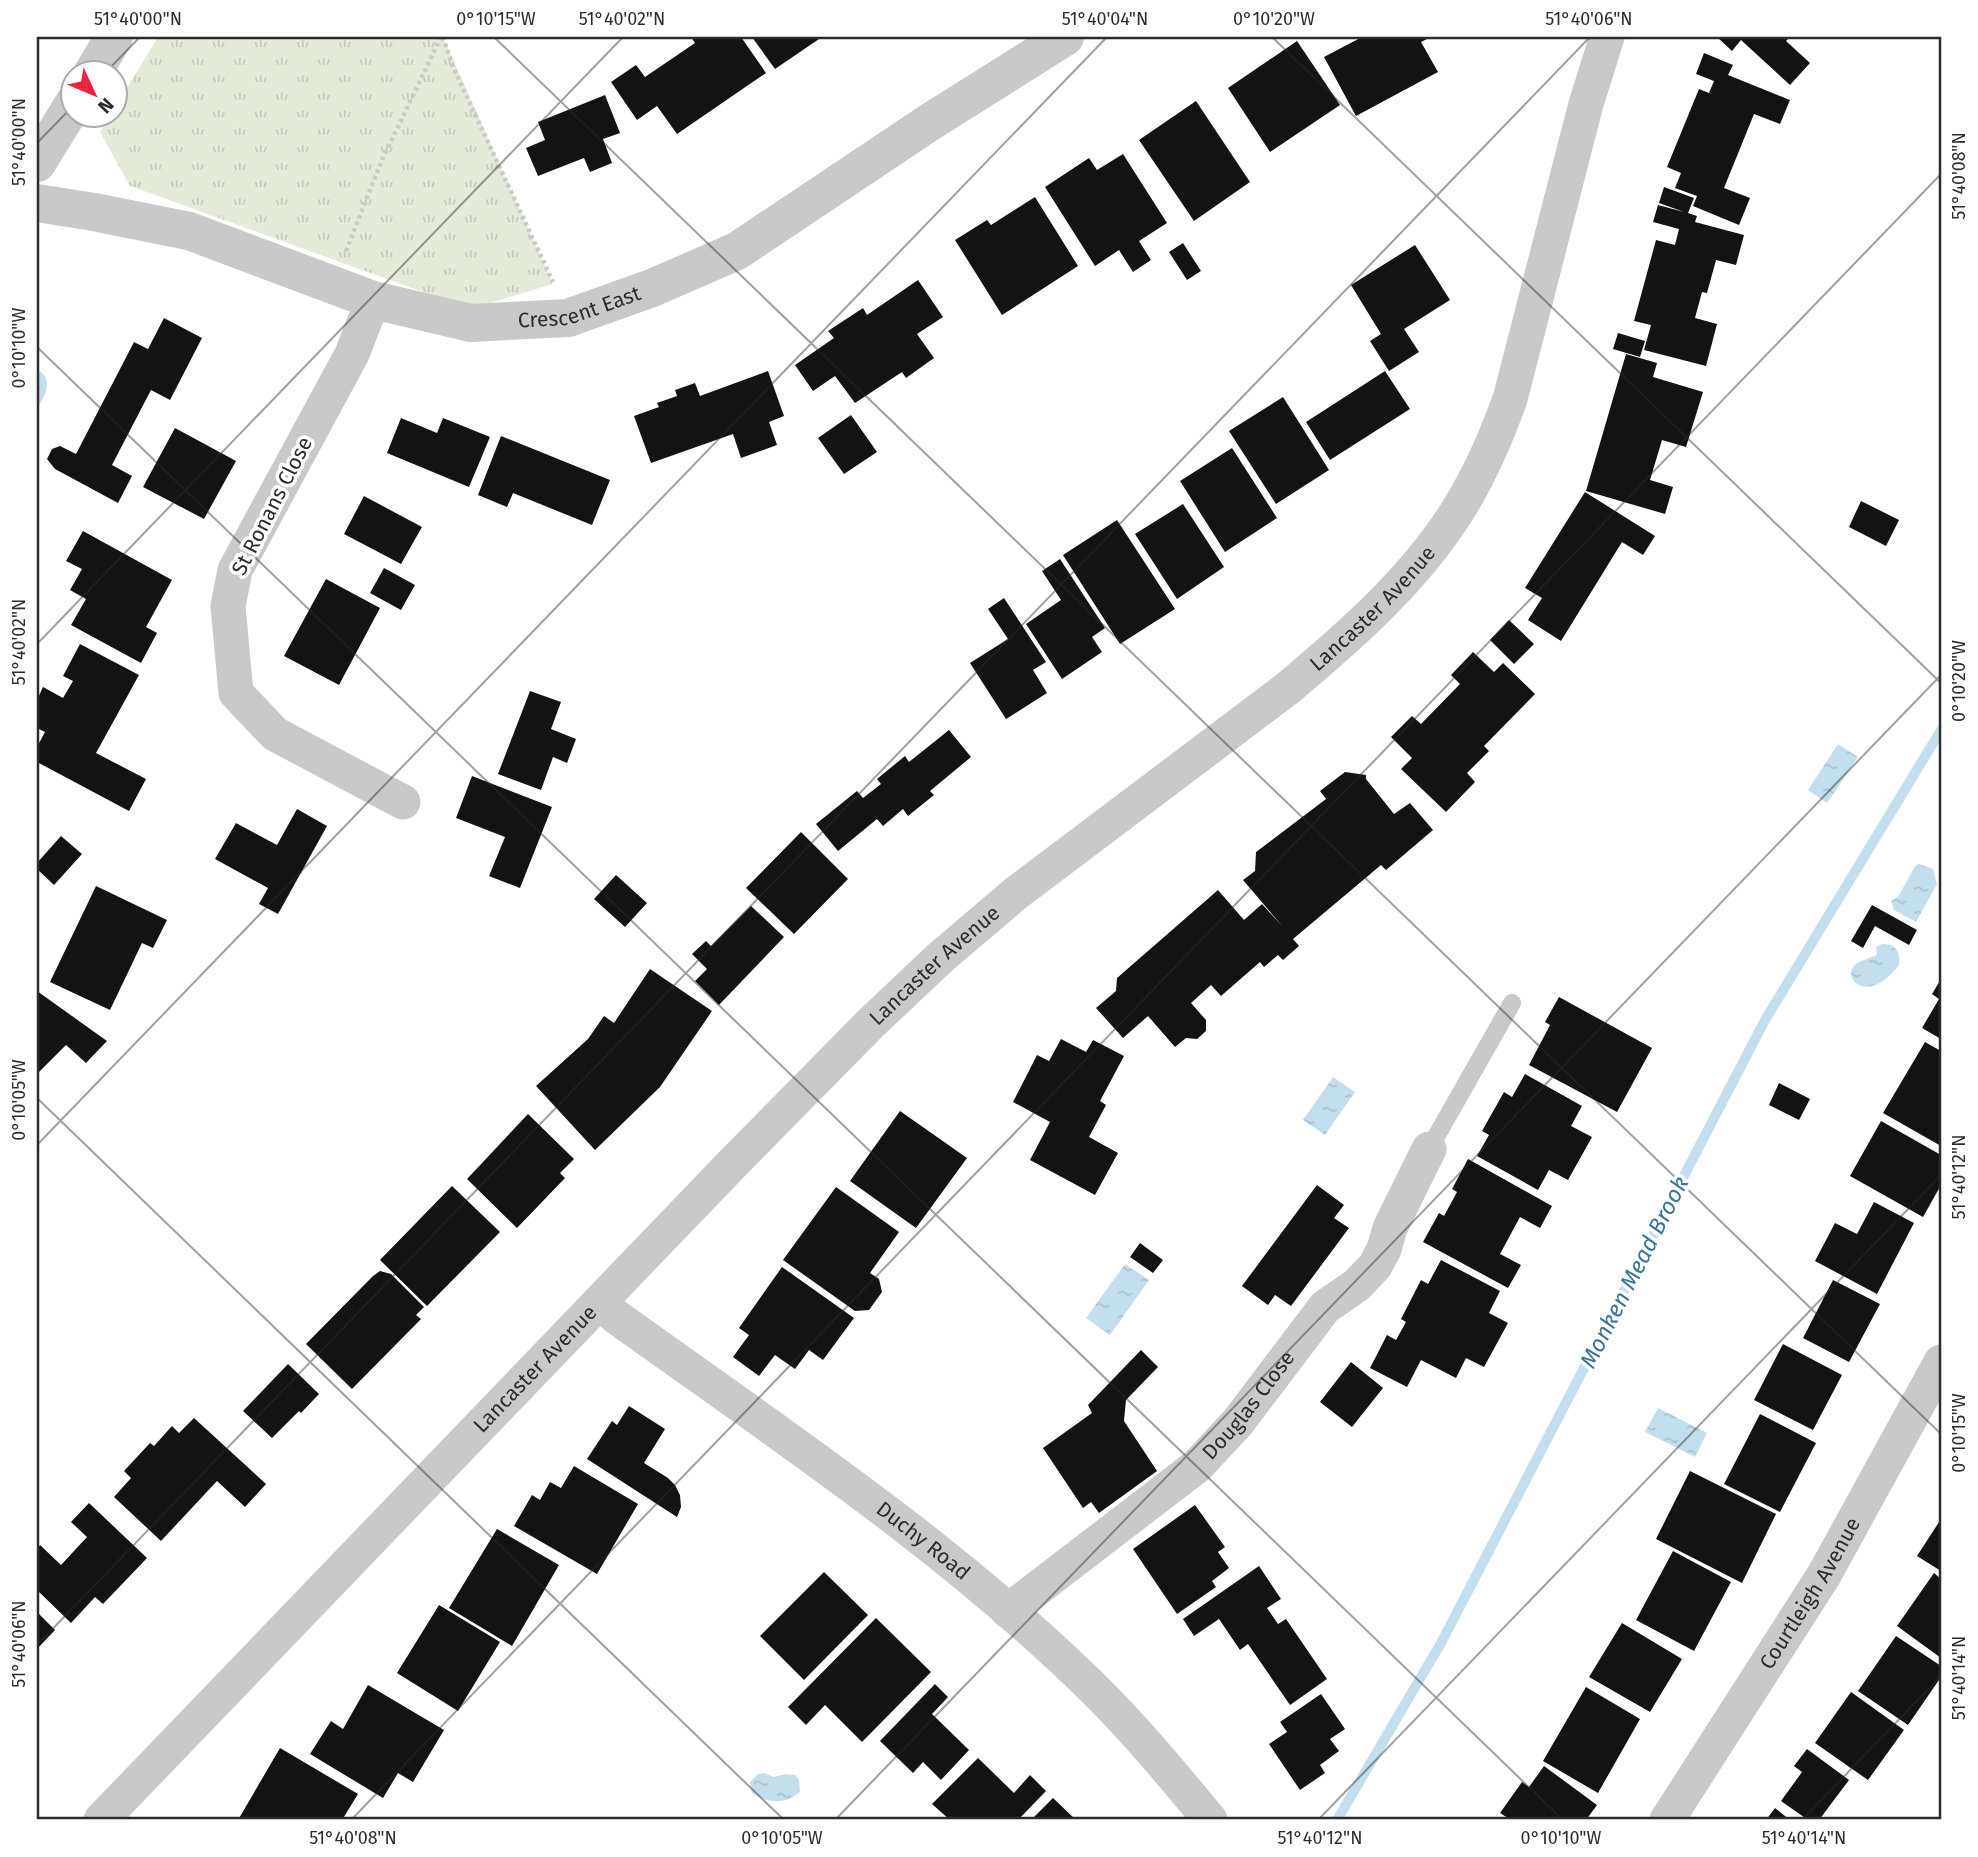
<svg xmlns="http://www.w3.org/2000/svg" width="1978" height="1857" font-family="'Fira Sans',sans-serif">
	<style>
		.park { fill: url(#park-tufts) }
		.water { fill: url(#water-ripples) }
		.lines { fill: none; stroke-linecap: round; stroke-linejoin: round }
		.stream { stroke: #c3dfed; stroke-width: 10 }
		.building { fill: #131313 }
		.path { stroke: #c9c9c9; stroke-width: 4.5; stroke-dasharray: 3.5 3.5; stroke-linecap: butt }
		.service { stroke: #c9c9c9; stroke-width: 18 }
		.minor { stroke: #c9c9c9; stroke-width: 35 }
		.tertiary { stroke: #c9c9c9; stroke-width: 38 }
		.ticks { fill: none; stroke: #2c2c2c; stroke-width: 2; stroke-opacity: 0.45 }
		.labels { text-anchor: middle; dominant-baseline: central; stroke-width: 7; stroke-linejoin: round; paint-order: stroke }
		.street-label { font-size: 21px; fill: #2c2c2c; stroke: #fff }
		.water-label { font-size: 23px; font-style: italic; fill: #367593; stroke: #fff }
		.neatline { fill: none; stroke: #2c2c2c; stroke-width: 2.5 }
		.ticks-label { font-size: 18px; text-anchor: middle; fill: #2c2c2c }
	</style>
	<defs>
		<pattern id="park-tufts" width="24" height="20" patternUnits="userSpaceOnUse" patternTransform="scale(1.75)"><rect width="24" height="20" fill="#e4ebd9"/><path d="M3 7l-1-3M5 7V3M7 7l1-3M15 17l-1-3M17 17v-4M19 17l1-3" fill="none" stroke="#c4caba"/></pattern>
		<pattern id="water-ripples" width="26" height="14" patternUnits="userSpaceOnUse" patternTransform="scale(1.75)"><rect width="26" height="14" fill="#c3dfed"/><path d="M2 4q2-2 4 0t4 0M15 11q2-2 4 0t4 0" fill="none" stroke="#a8c0cb"/></pattern>
	</defs>
	<rect width="100%" height="100%" fill="#fff"/>
	<!-- park -->
	<path class="park" d="M158 37H443L553 284 470 309 130 186 100 132 110 116H116V106Z"/>
	<!-- water -->
	<path class="water" d="M37 370C54 377 46 396 37 408Z
		M1838 744 1858 757 1827 803 1808 790Z
		M1919 864 1933 869 1937 884 1916 922 1894 910 1891 901 1898 897 1915 866Z
		M1882 944C1896 943 1901 953 1899 965 1866 1008 1840 976 1856 964 1862 960 1870 958 1877 955L1876 947Z
		M1333 1077 1355 1092 1325 1135 1303 1120Z
		M1125 1264 1149 1280 1110 1335 1086 1318Z
		M1658 1408 1707 1433 1695 1457 1645 1432Z
		M764 1773 774 1777 786 1774 795 1775 799 1780 800 1792C786 1805 767 1803 752 1793L750 1782 758 1774Z"/>
	<g class="lines">
		<!-- stream -->
		<path class="stream" d="M1337 1820 1441 1643 1765 1020 1941 730"/>
	</g>
	<!-- building -->
	<path class="building" d="M691 37H741L766 73 677 134 657 106 637 120 611 82 636 65 645 77 695 43Z
		M752 37H822L775 69Z
		M1362 37H1431L1421 42 1438 72 1356 116 1324 57Z
		M1717 37H1790L1786 41 1810 63 1790 85 1741 40 1732 51Z
		M1297 41 1340 105 1270 152 1228 88Z
		M1704 53 1733 65 1728 75 1790 100 1780 124 1754 114 1724 188 1750 198 1739 225 1693 206 1697 196 1675 188 1681 173 1667 167 1699 89 1709 93 1714 81 1696 74Z
		M605 95 620 133 603 139 612 163 590 172 584 158 538 176 526 148 545 140 538 122Z
		M1196 101 1250 182 1194 221 1139 140Z
		M1123 154 1167 223 1139 241 1151 260 1133 272 1119 250 1095 266 1045 187 1089 158 1097 170Z
		M1664 187 1694 198 1688 213 1697 216 1695 222 1744 235 1736 265 1716 260 1707 293 1702 292 1695 318 1717 324 1706 366 1644 350 1651 325 1634 321 1656 240 1675 245 1679 229 1653 222 1658 205 1684 212 1659 203Z
		M1035 197 1078 266 1002 315 955 240 987 220 991 225Z
		M1183 243 1201 271 1187 280 1169 252Z
		M1415 245 1450 300 1404 329 1419 352 1389 371 1370 341 1381 334 1351 285Z
		M918 280 943 317 917 334 934 358 906 378 902 372 855 403 835 376 813 391 795 365 834 338 828 331 863 308 867 315Z
		M164 318 202 338 170 400 151 390 112 465 132 476 118 503 55 469 47 459 52 449 60 446 76 454 134 342 148 349Z
		M1618 333 1645 341 1640 357 1613 349Z
		M1626 354 1657 363 1653 377 1703 392 1686 447 1662 440 1650 480 1673 487 1665 514 1586 491Z
		M768 371 784 416 769 422 777 445 741 458 733 434 651 463 634 416 659 407 657 403 677 396 675 390 695 383 700 396Z
		M1385 371 1410 409 1330 460 1306 422Z
		M1283 397 1329 470 1276 504 1229 431Z
		M851 415 877 452 844 474 818 438Z
		M401 418 437 433 443 418 490 437 469 487 387 453Z
		M175 428 236 461 204 519 143 487Z
		M501 436 610 480 592 525 513 493 507 507 478 495Z
		M1232 448 1277 518 1225 552 1180 481Z
		M1585 492 1655 536 1643 555 1622 542 1561 641 1528 620 1542 598 1525 588Z
		M364 496 422 527 401 564 344 534Z
		M1861 501 1899 520 1886 546 1849 527Z
		M1183 504 1224 567 1177 599 1135 534Z
		M1117 520 1175 609 1120 644 1063 555Z
		M83 531 172 580 146 627 157 633 141 663 71 625 86 599 70 590 82 569 66 561Z
		M1060 559 1105 628 1092 637 1102 652 1062 679 1026 624 1061 600 1042 571Z
		M384 568 415 585 401 610 370 593Z
		M326 579 380 608 339 685 284 656Z
		M1004 598 1046 662 1033 670 1047 693 1006 719 970 663 1008 639 988 609Z
		M1509 620 1534 644 1514 664 1490 640Z
		M80 644 139 675 96 753 146 779 129 811 37 762V747L45 732 37 728V700L43 687 63 698 73 681 63 676Z
		M1473 652 1494 672 1503 663 1535 694 1484 746 1489 751 1467 773 1475 782 1446 812 1401 769 1412 758 1391 737 1412 716 1421 724 1460 684 1451 675Z
		M530 691 561 702 551 729 576 739 567 763 553 757 541 790 498 774Z
		M949 730 971 757 930 791 934 795 908 816 903 809 883 826 877 819 838 851 816 824 857 791 863 798 881 784 877 779 905 756 909 762Z
		M1345 772 1366 775V779L1394 814 1410 803 1433 830 1386 870 1381 865 1293 939 1299 946 1283 960 1278 955 1264 967 1260 962 1221 996 1211 985 1191 1003 1206 1020V1031L1197 1039 1186 1038 1175 1047 1148 1016 1123 1038 1096 1008 1116 991 1117 978 1218 890 1244 920 1262 904 1283 927 1243 880 1255 871 1256 852 1326 799 1320 791Z
		M472 776 552 807 520 888 489 876 505 837 456 818Z
		M297 809 327 826 278 914 259 904 268 888 215 859 236 823 277 845Z
		M801 832 848 879 794 934 746 888Z
		M61 836 82 854 54 885 37 869V863Z
		M616 875 647 903 625 927 594 899Z
		M96 886 167 920 153 948 142 943 110 1010 50 982Z
		M1872 905 1917 930 1909 945 1875 926 1863 948 1851 941Z
		M751 906 784 937 719 1005 695 981 707 969 692 954 706 941 711 946Z
		M650 969 712 1011 660 1087 595 1150 536 1086 588 1039 604 1016 614 1023Z
		M1941 979V1039L1922 1028 1939 999 1932 994Z
		M37 991 107 1041 86 1063 66 1045 37 1074Z
		M1559 997 1652 1048 1617 1112 1529 1065 1550 1025 1545 1022Z
		M1061 1039 1086 1052 1093 1040 1124 1056 1100 1101 1106 1105 1089 1137 1118 1153 1095 1195 1030 1160 1050 1122 1013 1102 1037 1055 1049 1061Z
		M1925 1042 1941 1051V1146L1883 1113Z
		M1525 1074 1582 1106 1571 1126 1592 1137 1568 1180 1549 1170 1538 1190 1477 1156 1489 1135 1482 1131 1504 1092 1512 1097Z
		M1779 1083 1810 1099 1799 1120 1769 1105Z
		M900 1111 967 1158 916 1228 850 1181Z
		M528 1114 574 1159 560 1173 565 1178 517 1228 467 1179Z
		M1881 1121 1941 1155V1185L1923 1217 1850 1176Z
		M1468 1159 1552 1206 1540 1228 1520 1217 1500 1254 1521 1265 1508 1288 1423 1242 1439 1213 1444 1216 1457 1192 1452 1189Z
		M1317 1185 1344 1205 1334 1218 1349 1228 1291 1306 1275 1295 1268 1305 1242 1286Z
		M452 1186 500 1232 427 1306 380 1260Z
		M836 1187 899 1232 870 1273 879 1279 882 1292 869 1310 855 1311 783 1260Z
		M1874 1202 1914 1223 1877 1294 1815 1261 1835 1223 1857 1234Z
		M1140 1243 1163 1260 1153 1273 1130 1257Z
		M1441 1260 1500 1291 1489 1313 1508 1323 1484 1367 1466 1358 1456 1378 1421 1360 1407 1387 1370 1368 1387 1335 1396 1340 1406 1322 1401 1319 1421 1280 1428 1284Z
		M782 1267 854 1318 823 1360 809 1350 795 1369 775 1355 759 1376 733 1357 749 1335 739 1328Z
		M380 1271 391 1274 424 1307 416 1315 421 1319 352 1389 306 1344 373 1276Z
		M1833 1280 1880 1304 1849 1362 1803 1338Z
		M1783 1344 1842 1375 1813 1430 1754 1400Z
		M1141 1350 1158 1367 1126 1400 1124 1421 1157 1471 1099 1513 1091 1502 1083 1508 1043 1448 1092 1413 1088 1405Z
		M1351 1362 1383 1388 1352 1427 1320 1402Z
		M288 1364 319 1394 301 1413 299 1411 272 1438 243 1411Z
		M629 1406 665 1429 644 1463 668 1478 675 1485 680 1495 681 1507 677 1517 587 1459 612 1421 617 1425Z
		M1760 1414 1816 1443 1780 1512 1724 1484Z
		M194 1418 266 1484 245 1507 217 1481 161 1541 114 1497 131 1478 124 1471 150 1443 154 1446 172 1426 179 1433Z
		M574 1466 638 1504 597 1574 514 1526 532 1495 540 1500 550 1482 561 1488Z
		M1690 1471 1776 1514 1742 1583 1656 1539Z
		M89 1503 147 1558 103 1604 95 1597 71 1623 37 1590V1549L40 1545 61 1565 87 1537 71 1522Z
		M1195 1505 1225 1547 1218 1552 1229 1568 1212 1581 1216 1587 1177 1614 1133 1549Z
		M1941 1519V1571L1917 1556Z
		M497 1529 559 1565 512 1646 449 1608Z
		M1673 1551 1731 1582 1694 1651 1636 1620Z
		M1259 1566 1281 1599 1267 1608 1278 1624 1286 1619 1327 1679 1290 1705 1248 1644 1240 1650 1219 1619 1194 1636 1183 1619Z
		M824 1572 868 1615 804 1680 760 1636Z
		M1934 1573 1941 1579V1658L1897 1626Z
		M439 1605 500 1642 458 1711 397 1673Z
		M37 1612 55 1630 37 1649Z
		M876 1618 931 1672 862 1742 825 1705 806 1725 788 1707Z
		M1622 1623 1682 1659 1650 1712 1589 1677Z
		M1896 1636 1941 1666V1677L1908 1725 1858 1691Z
		M935 1684 948 1697 932 1714 969 1750 941 1780 923 1762 913 1773 880 1741Z
		M368 1685 444 1730 413 1782 398 1773 383 1798 310 1754 331 1721 343 1729Z
		M1586 1687 1640 1719 1598 1793 1543 1761Z
		M1851 1692 1904 1730 1868 1780 1815 1743Z
		M1321 1694 1345 1729 1330 1739 1339 1751 1320 1765 1325 1773 1300 1790 1269 1744 1287 1732 1280 1722Z
		M280 1748 358 1794 342 1820H238Z
		M1807 1749 1849 1780 1819 1820H1808L1781 1801 1802 1772 1794 1766Z
		M978 1758 1014 1793 1030 1775 1046 1791 1018 1820H950L932 1804Z
		M1544 1766 1597 1805 1586 1820H1511L1500 1813 1522 1782 1529 1787Z
		M1053 1798 1076 1820H1031Z
		M1775 1808 1790 1820H1766Z"/>
	<g class="lines">
		<!-- path -->
		<path class="path" d="M443 37 453 67 553 282
			M346 251 382 160 441 37"/>
		<!-- service -->
		<path class="service" d="M1429 1149 1512 1003"/>
		<!-- minor -->
		<g class="minor">
			<path d="M373 300 352 354 235 570 228 606 236 693 275 734 403 802"/>
			<path id="s1" d="M600 1302 615 1316C778 1433 947 1545 1091 1686 1134 1728 1172 1774 1210 1820"/>
			<path id="s2" d="M1008 1611 1197 1466 1238 1422 1325 1307 1357 1285 1375 1266 1384 1249 1390 1228 1429 1149"/>
			<path id="s3" d="M101 1820 735 1161 871 1023 941 957 1015 894 1288 688C1350 636 1415 579 1458 510 1480 475 1496 438 1510 399L1586 104 1607 37"/>
			<path id="s4" d="M1667 1820 1824 1575 1941 1362"/>
		</g>
		<!-- tertiary -->
		<g class="tertiary">
			<path d="M92 74 114 37"/>
			<path d="M37 163 74 103"/>
			<path id="s5" d="M37 203 94 212 189 231 373 300 471 323 568 318 652 288 737 251 930 122 1065 37"/>
		</g>
	</g>
	<!-- ticks -->
	<path class="ticks" d="M494 37 1941 1434M1272 37 1941 683M104 74 140 37M37 143 74 105M37 347 1563 1820M37 644 623 37M37 1098 784 1820M37 1145 1107 37M37 1645 1590 37M351 1820 1941 174M835 1820 1941 675M1318 1820 1941 1175M1802 1820 1941 1676"/>
	<g class="labels">
		<!-- street labels -->
		<g class="street-label">
			<text stroke="none"><textPath href="#s5" startOffset="562">Crescent East</textPath></text>
			<text transform="translate(272 506) rotate(-63)">St Ronans Close</text>
			<text stroke="none"><textPath href="#s3" startOffset="1760">Lancaster Avenue</textPath></text>
			<text stroke="none"><textPath href="#s3" startOffset="1194">Lancaster Avenue</textPath></text>
			<text stroke="none"><textPath href="#s3" startOffset="626">Lancaster Avenue</textPath></text>
			<text stroke="none"><textPath href="#s2" startOffset="318">Douglas Close</textPath></text>
			<text stroke="none"><textPath href="#s1" startOffset="402">Duchy Road</textPath></text>
			<text stroke="none"><textPath href="#s4" startOffset="268">Courtleigh Avenue</textPath></text>
		</g>
		<!-- water labels -->
		<g class="water-label">
			<text transform="translate(1634 1272) rotate(-63)">Monken Mead Brook</text>
		</g>
	</g>
	<!-- border -->
	<rect width="1978" height="1857" fill="none" stroke="#ffffff" stroke-width="77"/>
	<!-- north arrow -->
	<g transform="translate(94 94) rotate(134)"><circle r="33" fill="#ffffff" stroke="#ababab" stroke-width="2"/>
	<path d="M0-5L12 26L0 18L-12 26Z" fill="#f0223e"/>
	<text y="-10" font-size="19" font-weight="bold" text-anchor="middle" fill="#2c2c2c">N</text>
	</g>
	<rect x="38" y="38" width="1902" height="1780" class="neatline"/>
	<g class="ticks-label">
		<text x="138" y="25">51°40'00"N</text>
		<text x="496" y="25">0°10'15"W</text>
		<text x="622" y="25">51°40'02"N</text>
		<text x="1105" y="25">51°40'04"N</text>
		<text x="1274" y="25">0°10'20"W</text>
		<text x="1589" y="25">51°40'06"N</text>
		<text transform="translate(19 142) rotate(-90)" y="6">51°40'00"N</text>
		<text transform="translate(1959 176) rotate(-90)" y="6">51°40'08"N</text>
		<text transform="translate(19 348) rotate(-90)" y="6">0°10'10"W</text>
		<text transform="translate(19 642) rotate(-90)" y="6">51°40'02"N</text>
		<text transform="translate(1959 681) rotate(-90)" y="6">0°10'20"W</text>
		<text transform="translate(19 1100) rotate(-90)" y="6">0°10'05"W</text>
		<text transform="translate(1959 1177) rotate(-90)" y="6">51°40'12"N</text>
		<text transform="translate(1959 1433) rotate(-90)" y="6">0°10'15"W</text>
		<text transform="translate(19 1644) rotate(-90)" y="6">51°40'06"N</text>
		<text transform="translate(1959 1678) rotate(-90)" y="6">51°40'14"N</text>
		<text x="353" y="1844">51°40'08"N</text>
		<text x="782" y="1844">0°10'05"W</text>
		<text x="1320" y="1844">51°40'12"N</text>
		<text x="1561" y="1844">0°10'10"W</text>
		<text x="1804" y="1844">51°40'14"N</text>
	</g>
</svg>
